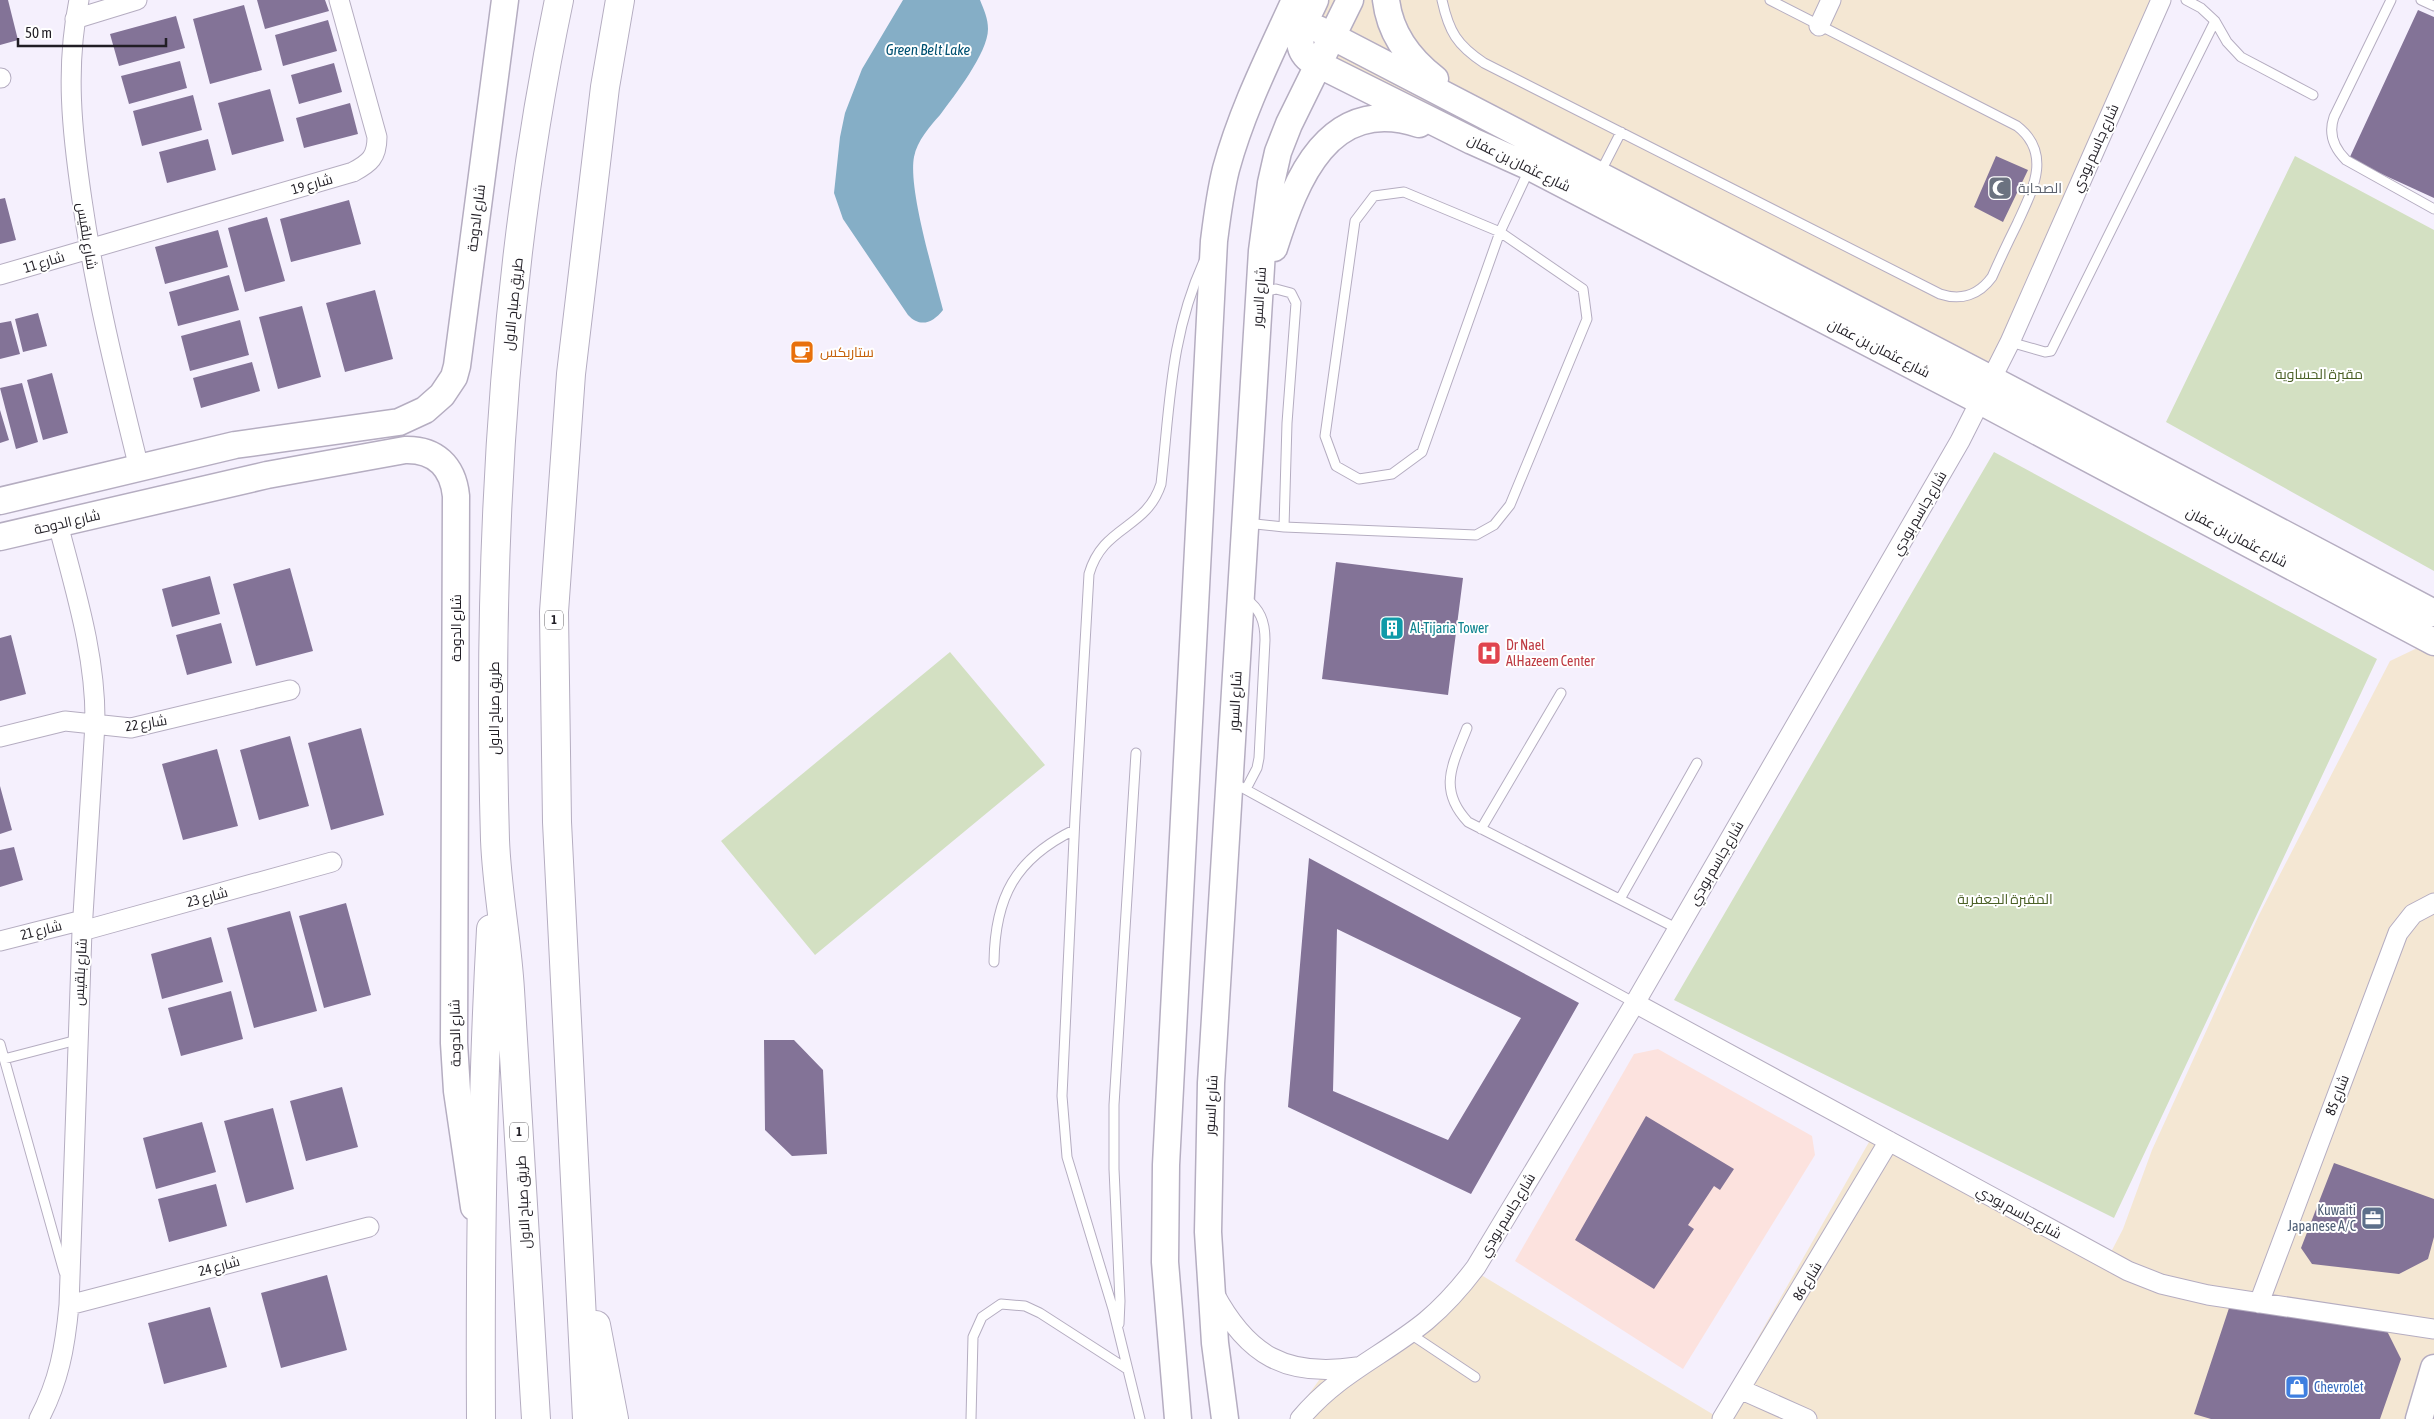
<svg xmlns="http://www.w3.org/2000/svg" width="2434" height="1419" font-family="'Asap Condensed',Cairo,sans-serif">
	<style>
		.commercial { fill: #fce2de }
		.industrial { fill: #f4e7d3 }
		.green { fill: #d3e0c2 }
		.water { fill: #85aec6 }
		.building { fill: #837397; fill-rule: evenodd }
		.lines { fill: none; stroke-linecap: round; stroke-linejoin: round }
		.lane-casing { stroke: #b5adc1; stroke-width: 11 }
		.street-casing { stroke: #b5adc1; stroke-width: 21 }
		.secondary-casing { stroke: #b5adc1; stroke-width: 29 }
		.highway-casing { stroke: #b5adc1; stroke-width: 30 }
		.lane { stroke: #fff; stroke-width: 9 }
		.street { stroke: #fff; stroke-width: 19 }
		.secondary { stroke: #fff; stroke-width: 26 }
		.highway { stroke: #fff; stroke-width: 28 }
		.labels { text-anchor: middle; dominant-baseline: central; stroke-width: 4; stroke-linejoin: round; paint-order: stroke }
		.shield { fill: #fff; stroke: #646266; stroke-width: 1 }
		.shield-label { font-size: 12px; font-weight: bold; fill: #211e25 }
		.street-label { font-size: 14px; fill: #211e25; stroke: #fff }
		.worship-label { font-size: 14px; fill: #5b616d; stroke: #fff; text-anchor: start }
		.food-label { font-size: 14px; fill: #c56008; stroke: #fff; text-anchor: start }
		.park-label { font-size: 14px; fill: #4b6026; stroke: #fff }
		.culture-label { font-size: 14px; fill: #0d838f; stroke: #fff; text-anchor: start }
		.health-label { font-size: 14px; fill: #be3a42; stroke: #fff; text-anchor: start }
		.service-label { font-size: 14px; fill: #4e5e75; stroke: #fff; text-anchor: end }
		.shop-label { font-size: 14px; fill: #366cbe; stroke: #fff; text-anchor: start }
		.water-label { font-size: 15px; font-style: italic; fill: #005172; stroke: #fff }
	</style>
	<rect width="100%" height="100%" fill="#f5f0fd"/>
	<!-- commercial -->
	<path class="commercial" d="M1658 1049 1812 1136 1815 1155 1683 1369 1515 1261 1634 1054Z"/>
	<!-- industrial -->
	<path class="industrial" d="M1318 0H2152L2092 156 1979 387 1300 40Z
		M2434 640V1373L2421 1419H1291L1322 1376 1406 1330 1468 1267 1714 1415 1873 1135 2110 1254 2123 1229 2152 1150 2259 915 2390 661Z"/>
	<!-- green -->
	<path class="green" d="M2295 156 2434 230V571L2166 422Z
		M1994 452 2377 659 2114 1218 1674 1000Z
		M950 652 1045 765 815 955 721 841Z"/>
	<!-- water -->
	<path class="water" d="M903 0H980C984 10 988 18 988 29 988 53 954 96 940 115 930 126 917 141 914 157 908 189 934 274 943 310 933 323 920 328 908 315L843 219 834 193 840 137 845 113 862 69Z"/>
	<!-- building -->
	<path class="building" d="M0 0H8L18 40 0 45Z
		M257 0H325L329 11 265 29Z
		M244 5 262 70 210 84 193 19Z
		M2418 10 2434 17V198L2349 159Z
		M176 16 185 48 119 66 110 34Z
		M328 20 337 51 283 66 275 35Z
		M180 61 187 88 129 104 121 76Z
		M334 63 342 92 299 104 291 75Z
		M270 89 284 141 232 155 218 103Z
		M193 95 202 130 142 146 133 111Z
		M350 103 358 134 304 148 296 118Z
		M208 139 216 170 167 183 159 152Z
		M1996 156 2028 170 2003 222 1974 207Z
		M5 198 16 240 0 244V199Z
		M349 200 361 244 291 262 280 219Z
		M267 217 285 281 245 292 228 228Z
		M218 230 228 267 165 284 155 247Z
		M229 275 239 310 178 326 169 292Z
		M375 290 393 359 345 372 326 303Z
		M302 306 321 377 278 389 259 317Z
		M38 313 47 346 23 352 15 319Z
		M240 320 249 355 190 371 181 336Z
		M11 321 20 354 0 359V323Z
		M252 362 260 391 201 408 193 378Z
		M52 373 68 433 43 440 27 380Z
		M22 383 38 442 16 449 0 388Z
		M0 410 9 440 0 443Z
		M1336 562 1463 578 1448 695 1322 679Z
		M290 568 313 651 256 666 233 584Z
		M210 576 220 614 172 627 162 589Z
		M221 623 232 663 187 675 176 635Z
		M11 635 26 694 0 701V638Z
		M361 728 384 815 331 830 308 743Z
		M290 736 309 806 259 820 240 750Z
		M217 749 238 826 183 840 162 764Z
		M0 786 12 830 0 834Z
		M14 847 23 880 0 887V850Z
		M1309 858 1579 1003 1471 1194 1288 1107ZM1337 929 1521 1018 1448 1140 1333 1091Z
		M346 903 371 995 324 1008 299 916Z
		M290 911 317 1011 254 1028 227 928Z
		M211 937 223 982 162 999 151 954Z
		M231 991 243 1039 181 1056 168 1008Z
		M764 1040H794L823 1070 827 1154 792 1156 765 1130Z
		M342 1087 358 1147 306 1161 290 1101Z
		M273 1108 294 1189 246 1203 224 1121Z
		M1646 1116 1734 1169 1720 1190 1714 1186 1688 1225 1694 1229 1654 1289 1575 1240Z
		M202 1122 216 1172 156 1189 143 1138Z
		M2334 1163 2434 1199V1237L2428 1259 2399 1274 2312 1264 2301 1248Z
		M216 1184 227 1226 169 1242 158 1199Z
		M327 1275 347 1350 281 1368 261 1293Z
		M2230 1305 2385 1327 2401 1359 2380 1419H2211L2194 1414Z
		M210 1307 227 1367 164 1384 148 1323Z"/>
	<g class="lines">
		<!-- lane casing -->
		<g class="lane-casing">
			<path id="lane" d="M1442 0C1449 32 1457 45 1484 63L1940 294C1961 301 1979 295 1992 277 2000 259 2008 242 2017 224 2032 191 2053 154 2017 126L1770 0
				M2186 0 2201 8 2215 21 2227 42 2241 57 2313 95
				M2391 0 2334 117C2328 134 2334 148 2346 160L2434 209
				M2421 0 2434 6
				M1600 173 1621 132
				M1263 292 1276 289 1291 293 1296 303 1287 423 1284 527
				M2010 342 2045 352 2051 351 2215 21
				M1246 523 1284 527 1476 535 1494 525 1510 505 1587 319 1583 289 1500 232 1404 192 1374 196 1355 221 1325 436 1336 466 1359 479 1392 474 1422 452 1500 232 1529 170
				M1245 598C1260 609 1265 621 1265 640L1259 758 1257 768 1246 789
				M1467 728C1453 764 1437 789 1468 822L1678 929
				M1232 782 1635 1003
				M1481 829 1561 693
				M1620 899 1697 763
				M994 962C995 897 1015 859 1074 830
				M0 1044 64 1272
				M4 1059 77 1040
				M1119 1324 1120 1301 1114 1169V1105L1136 753
				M1409 1333 1475 1377
				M971 1419 973 1337 982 1317 1001 1304 1025 1306 1040 1313 1127 1369
				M1140 1419 1113 1309 1067 1157 1062 1096 1075 817 1089 574C1103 525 1146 530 1161 484 1170 405 1170 336 1204 261"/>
		</g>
		<!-- street casing -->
		<g class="street-casing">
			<path id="street" d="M79 0C65 68 72 132 82 200 95 291 117 379 139 468
				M75 19 137 0
				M1819 26 1831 0
				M0 78H1
				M0 275 353 172C370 163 377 157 377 137L339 0
				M0 737 65 721 131 728 290 690
				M82 931 332 862
				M0 941 83 920
				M1635 1003 2128 1271 2161 1284 2208 1295 2434 1329
				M1214 1293C1247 1355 1286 1378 1357 1367
				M2259 1303 2398 933 2413 914 2434 903
				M69 1305 369 1227
				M1742 1390 1807 1419
				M39 1419C59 1381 65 1348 69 1305L82 931 95 724C96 655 75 590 58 524
				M1300 1419C1337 1374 1383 1356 1426 1321 1445 1305 1461 1287 1476 1267L1635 1003 1960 441 2010 342 2161 0
				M1722 1419 1889 1141"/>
		</g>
		<!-- secondary casing -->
		<g class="secondary-casing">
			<path id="secondary" d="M1315 0C1307 19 1289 43 1310 60L1472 141 1530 167 1980 401 2434 642
				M1386 0C1390 34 1409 59 1435 79
				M1318 29 1991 379 2434 613
				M1274 248C1296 179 1328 95 1419 124
				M0 501 235 445 399 422 425 410 442 395 454 377 457 366 505 0
				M0 537 267 475 405 450C435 449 453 466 456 496L454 1043 457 1091 474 1207
				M1178 1419 1165 1262 1166 1165 1214 241C1217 217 1220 193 1226 169 1242 110 1270 55 1295 0
				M1225 1419 1215 1343 1208 1232 1211 1083 1262 251 1271 183 1278 152 1289 124 1350 0
				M2419 1419 2434 1368"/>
		</g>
		<!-- highway casing -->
		<g class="highway-casing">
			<path id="highway" d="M596 1325 614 1419
				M481 1419C480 1256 482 1092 491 929
				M536 1419C528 1276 520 1133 510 990 507 940 497 890 495 840 487 560 501 275 559 0
				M587 1419 557 822 554 612 571 374 605 87 620 0"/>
		</g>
		<!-- lane -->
		<use href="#lane" class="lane"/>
		<!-- street -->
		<use href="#street" class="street"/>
		<!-- secondary -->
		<use href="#secondary" class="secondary"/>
		<!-- highway -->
		<use href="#highway" class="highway"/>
	</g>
	<!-- icons -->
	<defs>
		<g id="mosque-square" transform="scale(1.25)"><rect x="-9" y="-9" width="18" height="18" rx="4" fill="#6b7280" stroke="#fff"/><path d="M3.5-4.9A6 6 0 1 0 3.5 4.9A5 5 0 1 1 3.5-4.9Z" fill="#fff"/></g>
		<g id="cafe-square" transform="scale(1.25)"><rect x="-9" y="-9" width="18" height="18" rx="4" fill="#e8710a" stroke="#fff"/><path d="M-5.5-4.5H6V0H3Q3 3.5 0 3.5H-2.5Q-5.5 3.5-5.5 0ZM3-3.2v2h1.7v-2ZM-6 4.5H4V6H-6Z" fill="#fff"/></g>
		<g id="building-square" transform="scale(1.25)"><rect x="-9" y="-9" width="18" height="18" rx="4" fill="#0f9aa8" stroke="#fff"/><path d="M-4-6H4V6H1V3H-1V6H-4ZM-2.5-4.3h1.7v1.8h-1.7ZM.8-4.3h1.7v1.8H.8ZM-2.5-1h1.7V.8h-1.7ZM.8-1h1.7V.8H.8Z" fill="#fff"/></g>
		<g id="hospital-square" transform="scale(1.25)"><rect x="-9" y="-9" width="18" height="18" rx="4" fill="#e0444e" stroke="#fff"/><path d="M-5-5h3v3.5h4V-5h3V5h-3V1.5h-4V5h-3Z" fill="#fff"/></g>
		<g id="office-square" transform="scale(1.25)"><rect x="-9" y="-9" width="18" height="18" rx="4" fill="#5c6f8a" stroke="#fff"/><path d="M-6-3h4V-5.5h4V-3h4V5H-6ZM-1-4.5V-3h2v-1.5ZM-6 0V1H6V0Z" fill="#fff"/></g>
		<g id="shop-square" transform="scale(1.25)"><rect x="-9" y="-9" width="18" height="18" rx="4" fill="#3f7fe0" stroke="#fff"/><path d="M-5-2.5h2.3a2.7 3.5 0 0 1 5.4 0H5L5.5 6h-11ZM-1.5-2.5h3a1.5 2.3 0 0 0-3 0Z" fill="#fff"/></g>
	</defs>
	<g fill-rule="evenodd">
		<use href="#mosque-square" x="2000" y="188"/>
		<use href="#cafe-square" x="802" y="352"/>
		<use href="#building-square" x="1392" y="628"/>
		<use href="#hospital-square" x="1489" y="653"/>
		<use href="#office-square" x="2373" y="1218"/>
		<use href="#shop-square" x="2297" y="1387"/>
	</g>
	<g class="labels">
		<!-- shield labels -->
		<g class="shield">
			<rect x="545" y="610.5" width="18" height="19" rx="4"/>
			<rect x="510" y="1122.5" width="18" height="19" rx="4"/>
		</g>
		<g class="shield-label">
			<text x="554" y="620">1</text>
			<text x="519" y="1132">1</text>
		</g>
		<!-- street labels -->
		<g class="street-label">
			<text transform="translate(2095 148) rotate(-66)">شارع جاسم بودي</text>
			<text transform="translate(1519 163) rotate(26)">شارع عثمان بن عفان</text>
			<text transform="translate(312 184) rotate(-16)">شارع 19</text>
			<text transform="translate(476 218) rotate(-83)">شارع الدوحة</text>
			<text transform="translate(87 236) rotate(81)">شارع بلقيس</text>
			<text transform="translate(44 262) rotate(-17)">شارع 11</text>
			<text transform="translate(1259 297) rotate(-86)">شارع السور</text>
			<text transform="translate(513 304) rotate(-84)">طريق صباح الاول</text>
			<text transform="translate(1879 348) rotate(27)">شارع عثمان بن عفان</text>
			<text transform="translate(1919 513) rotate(-60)">شارع جاسم بودي</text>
			<text transform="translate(67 522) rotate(-13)">شارع الدوحة</text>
			<text transform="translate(2237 537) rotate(28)">شارع عثمان بن عفان</text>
			<text transform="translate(456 628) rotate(-90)">شارع الدوحة</text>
			<text transform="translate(1235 701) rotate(-87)">شارع السور</text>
			<text transform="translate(494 708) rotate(-90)">طريق صباح الاول</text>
			<text transform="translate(146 723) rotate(-9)">شارع 22</text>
			<text transform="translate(1716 863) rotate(-60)">شارع جاسم بودي</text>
			<text transform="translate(207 897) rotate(-15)">شارع 23</text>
			<text transform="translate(41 930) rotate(-14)">شارع 21</text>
			<text transform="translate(80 972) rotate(-87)">شارع بلقيس</text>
			<text transform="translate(455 1033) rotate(-91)">شارع الدوحة</text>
			<text transform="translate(2337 1095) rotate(-69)">شارع 85</text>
			<text transform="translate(1211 1105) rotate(-87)">شارع السور</text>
			<text transform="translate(523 1202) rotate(-93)">طريق صباح الاول</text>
			<text transform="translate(2019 1212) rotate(29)">شارع جاسم بودي</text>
			<text transform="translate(1507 1215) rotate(-59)">شارع جاسم بودي</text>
			<text transform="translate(219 1266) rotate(-15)">شارع 24</text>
			<text transform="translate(1807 1281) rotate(-59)">شارع 86</text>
		</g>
		<!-- worship labels -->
		<g class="worship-label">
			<text x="2018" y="188">الصحابة</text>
		</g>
		<!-- food labels -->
		<g class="food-label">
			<text x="820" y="352">ستاربكس</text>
		</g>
		<!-- park labels -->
		<g class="park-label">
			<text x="2319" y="374">مقبرة الحساوية</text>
			<text x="2005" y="899">المقبرة الجعفرية</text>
		</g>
		<!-- culture labels -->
		<g class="culture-label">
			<text x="1410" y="628">Al-Tijaria Tower</text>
		</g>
		<!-- health labels -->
		<g class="health-label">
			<text x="1506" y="645">Dr Nael<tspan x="1506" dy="16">AlHazeem Center</tspan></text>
		</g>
		<!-- service labels -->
		<g class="service-label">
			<text x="2356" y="1210">Kuwaiti<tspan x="2356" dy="16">Japanese A/C</tspan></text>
		</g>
		<!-- shop labels -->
		<g class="shop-label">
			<text x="2314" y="1387">Chevrolet</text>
		</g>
		<!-- water labels -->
		<g class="water-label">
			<text x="928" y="49">Green Belt Lake</text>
		</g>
	</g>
	<!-- scale -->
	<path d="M18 38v8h148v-8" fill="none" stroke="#211e25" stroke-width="2.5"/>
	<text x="25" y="38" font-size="15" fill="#211e25" stroke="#ffffff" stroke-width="4" paint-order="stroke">50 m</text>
</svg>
